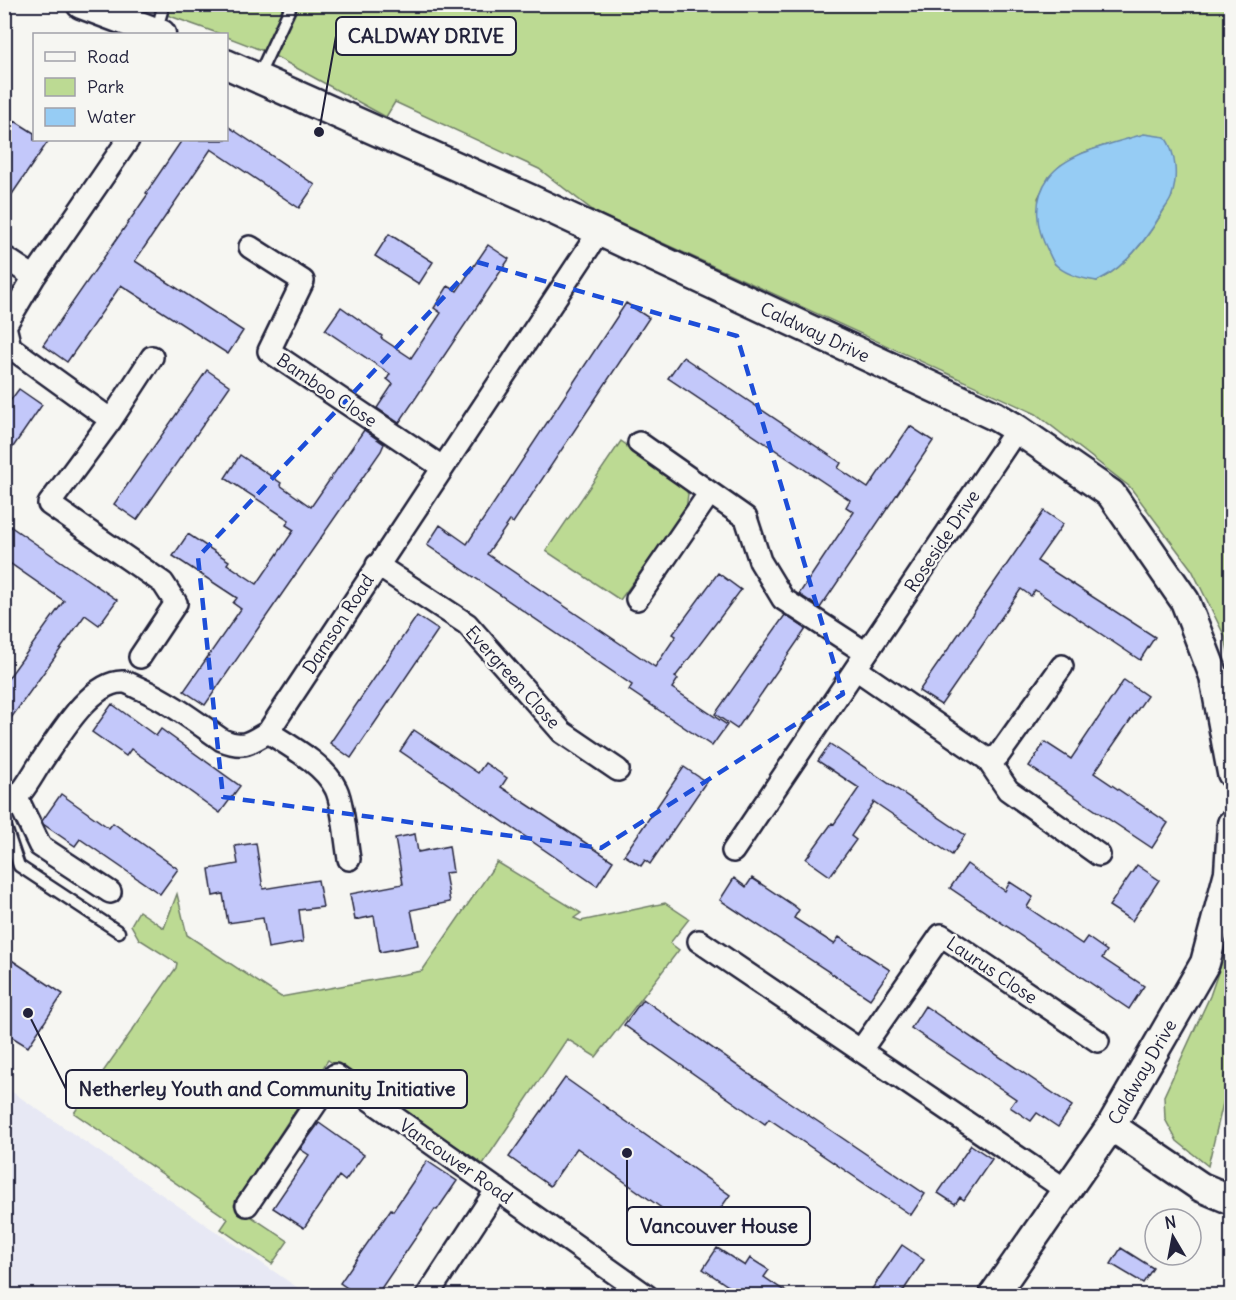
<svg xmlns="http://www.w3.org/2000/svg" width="1236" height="1300" font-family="Delius,sans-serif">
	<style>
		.built { fill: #e7e8f4 }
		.green { fill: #bcda93; stroke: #6f7e67; stroke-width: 1.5; fill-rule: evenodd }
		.water { fill: #96ccf4; stroke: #6888aa; stroke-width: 1.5 }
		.building { fill: #c3c8fa; stroke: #22223b; stroke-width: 1.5 }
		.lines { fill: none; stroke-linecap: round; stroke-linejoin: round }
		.lane-casing { stroke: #22223b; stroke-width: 15 }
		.street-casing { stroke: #22223b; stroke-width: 26 }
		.secondary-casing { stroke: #22223b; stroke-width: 33 }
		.lane { stroke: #f6f6f2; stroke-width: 10 }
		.street { stroke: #f6f6f2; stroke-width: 21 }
		.secondary { stroke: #f6f6f2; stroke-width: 28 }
		.marked { fill: none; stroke: #1d4ed8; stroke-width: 4.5; stroke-dasharray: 12 8; stroke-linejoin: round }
		.labels { text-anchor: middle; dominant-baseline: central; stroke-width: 5; stroke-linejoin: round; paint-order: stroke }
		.street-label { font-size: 18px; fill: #22223b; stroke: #f6f6f2 }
		.leader { fill: none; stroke: #22223b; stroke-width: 2 }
		.callout-dot { fill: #22223b; stroke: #f6f6f2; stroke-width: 2 }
		.callout { fill: #f6f6f2; stroke: #22223b; stroke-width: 2 }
		.callout-label { font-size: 20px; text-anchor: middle; font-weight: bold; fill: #22223b }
	</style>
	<rect width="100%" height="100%" fill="#f6f6f2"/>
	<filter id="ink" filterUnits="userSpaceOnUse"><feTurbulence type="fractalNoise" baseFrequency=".0167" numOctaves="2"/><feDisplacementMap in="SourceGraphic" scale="12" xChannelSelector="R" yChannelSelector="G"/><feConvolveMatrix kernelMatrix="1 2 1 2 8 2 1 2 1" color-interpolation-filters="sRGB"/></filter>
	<g filter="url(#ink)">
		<!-- built -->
		<path class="built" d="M5 1087 301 1290H302L297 1296 5 1295Z"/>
		<!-- green -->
		<path class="green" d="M139 5H1231V665L1225 637 1192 570 1130 487 1036 414 595 212 539 169 395 102 386 117 269 53 227 37 226 34H220ZM1106 145 1172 196C1154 228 1132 264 1097 281L1070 273 1055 264 1038 198 1049 177 1061 165 1083 153Z
			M621 441 683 485 688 494 686 510 620 600 546 551Z
			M497 862 581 913 574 918 581 921 665 903 689 919 670 943 679 950 596 1057 567 1039 483 1164 328 1060 234 1205 288 1241 272 1264 221 1229 228 1219 74 1113 176 968 177 963 139 939 131 925 139 911 164 928 177 894 187 935 281 997 422 971Z
			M1231 935V1070L1208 1166 1177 1141 1165 1119 1164 1096 1210 996Z"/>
		<!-- water -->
		<path class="water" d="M1144 134 1165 137C1176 153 1178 177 1172 195 1171 201 1166 206 1163 211 1147 239 1126 267 1097 281 1084 279 1064 274 1055 264 1052 261 1050 255 1048 251 1036 228 1032 200 1049 177 1067 152 1115 143 1144 134Z"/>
		<!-- building -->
		<path class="building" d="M15 121 34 133V140H49L4 206V137Z
			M226 125 315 185 299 208 211 149 135 261 243 331 228 354 121 285 67 362 43 345 148 194 146 193 182 140H226Z
			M389 234 433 262 419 284 375 256Z
			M488 245 509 259 399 423 377 408 393 384 387 379 390 374 325 330 341 307 382 336 381 338 411 358 441 313 434 308 448 286 457 291Z
			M626 303 649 318 513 523 510 521 487 554 655 667 676 636 673 634 718 573 741 590 675 677 678 679 672 688 727 725 712 746 629 690 632 685 427 545 440 525 467 544Z
			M683 357 841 463 838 468 868 488 910 426 933 441 820 608 799 594 854 512 846 507 850 500 668 378Z
			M207 370 230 386 137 520 114 504Z
			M19 389 42 405 4 460V409Z
			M364 430 384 444 381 451 205 705 184 691 241 609 233 603 237 598 173 556 188 534 229 561 227 564 257 584 294 530 286 525 289 520 225 478 240 455 281 483 280 485 311 507Z
			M1044 511 1063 524 1037 561 1155 637 1140 660 1035 590 1031 596 1021 589 941 705 919 691Z
			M4 522 117 600 99 625 85 615 4 728V684L64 601 4 559Z
			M785 615 806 629 737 729 715 714Z
			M417 616 438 630 351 758 330 743Z
			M1124 680 1147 696 1094 773 1168 823 1152 848 1029 766 1045 742 1071 759Z
			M112 704 156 736 161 729 240 786 220 813 131 749 126 756 92 732Z
			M414 730 478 773 485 763 507 778 501 787 613 861 597 886 400 751Z
			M830 744 965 835 952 855 874 802 851 836 856 840 830 876 806 859 832 823 834 824 859 788 818 761Z
			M684 767 706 782 650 864 645 860 641 866 624 855Z
			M61 794 109 828 113 823 178 869 160 894 80 839 75 846 43 824 42 821Z
			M415 834 418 852 449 846 453 872 445 873 450 902 411 910 418 945 380 952 374 916 355 920 350 894 403 884 395 838Z
			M256 843 263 889 318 880 323 907 299 910 303 942 268 948 263 918 228 923 223 894 213 896 209 869 238 864 235 846Z
			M967 864 1005 891 1010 882 1033 897 1027 907 1082 944 1087 937 1107 951 1102 958 1144 986 1129 1009 950 888Z
			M1137 865 1159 880 1132 921 1109 906Z
			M734 878 746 887 752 878 793 905 799 910 794 918 834 944 839 937 890 970 870 999 720 900Z
			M4 955 63 994 28 1047 4 1032Z
			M643 999 783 1098 925 1194 911 1215 769 1119 765 1124 624 1025Z
			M925 1006 1072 1106 1058 1127 1037 1113 1031 1121 1010 1107 1016 1099 911 1028Z
			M565 1078 730 1195 701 1236 577 1148 550 1186 509 1157Z
			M319 1123 364 1155 345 1181 339 1176 304 1228 273 1208 309 1155 300 1149Z
			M971 1145 992 1159 964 1200 960 1197 955 1204 938 1193Z
			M427 1161 457 1181 437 1210 435 1209 376 1296H359L340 1283 391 1209 393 1211Z
			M902 1245 924 1260 907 1285 900 1296H867Z
			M717 1248 745 1266 750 1258 769 1270 764 1277 792 1296H743L703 1269Z
			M1121 1248 1153 1268 1143 1283 1111 1264Z"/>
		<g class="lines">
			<!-- lane casing -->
			<g class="lane-casing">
				<path id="lane" d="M156 32 164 4
					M258 77 292 4
					M4 822 19 866 119 932"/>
			</g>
			<!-- street casing -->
			<g class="street-casing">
				<path id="street" d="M128 140 34 277 5 326 10 347 111 420 49 504 163 583 176 603 140 657
					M250 247 303 281 269 351 442 467
					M4 257 34 277
					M111 420 152 357
					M639 443 746 518 760 561 783 599 866 653
					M377 565 467 624 562 732 618 770
					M637 599 709 494
					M856 669 987 759 1008 790 1099 855
					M268 732C290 746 325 765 336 789 343 803 346 842 349 859
					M987 759 998 756 1062 666
					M16 796 40 846 110 892
					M4 807C20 799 30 779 39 765 56 741 91 679 124 682 130 683 136 687 141 689 170 702 196 722 222 740 244 749 249 743 268 732L599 232
					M733 851 1017 429
					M699 941 1066 1190
					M861 1050 941 935 1098 1041
					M247 1205 335 1075 647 1296
					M427 1296 497 1189"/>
			</g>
			<!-- secondary casing -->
			<g class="secondary-casing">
				<path id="secondary" d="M81 4 161 34
					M226 64 530 199 995 416 1017 429 1111 494 1185 601 1214 676 1232 773
					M1111 1126 1201 1187 1232 1200
					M993 1296 1111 1126 1205 963 1229 872 1232 824"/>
			</g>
			<!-- lane -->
			<use href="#lane" class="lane"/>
			<!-- street -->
			<use href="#street" class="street"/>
			<!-- secondary -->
			<use href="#secondary" class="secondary"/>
		</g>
	</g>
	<!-- marked area -->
	<path class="marked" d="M477 262 737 336 843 694 601 848 223 797 198 557Z"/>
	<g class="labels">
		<!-- street labels -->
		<g class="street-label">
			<text transform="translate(815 332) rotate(25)">Caldway Drive</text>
			<text transform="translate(327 390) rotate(34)">Bamboo Close</text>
			<text transform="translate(942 541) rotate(-56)">Roseside Drive</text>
			<text transform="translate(338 624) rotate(-57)">Damson Road</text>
			<text transform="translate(513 677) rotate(48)">Evergreen Close</text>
			<text transform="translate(992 970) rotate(34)">Laurus Close</text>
			<text transform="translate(1142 1072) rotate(-60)">Caldway Drive</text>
			<text transform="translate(456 1161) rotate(35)">Vancouver Road</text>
		</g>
	</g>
	<!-- callouts -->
	<path class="leader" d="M319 132L336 36M28 1013L66 1089M627 1153L627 1226"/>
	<g class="callout-dot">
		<circle cx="319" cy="132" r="6"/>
		<circle cx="28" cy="1013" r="6"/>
		<circle cx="627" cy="1153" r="6"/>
	</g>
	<g class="callout">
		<rect x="336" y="17" width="180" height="38" rx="6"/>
		<rect x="66" y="1070" width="401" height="38" rx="6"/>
		<rect x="627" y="1207" width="183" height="38" rx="6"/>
	</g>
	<g class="callout-label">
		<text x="426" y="43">CALDWAY DRIVE</text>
		<text x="267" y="1096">Netherley Youth and Community Initiative</text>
		<text x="719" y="1233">Vancouver House</text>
	</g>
	<!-- margin -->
	<rect width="1236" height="1300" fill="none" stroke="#f6f6f2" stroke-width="24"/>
	<rect x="12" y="12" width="1212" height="1276" fill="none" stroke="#22223b" stroke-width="2" filter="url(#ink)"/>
	<!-- legend -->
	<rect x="33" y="33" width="195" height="108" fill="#f6f6f2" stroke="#a1a1a9" stroke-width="1.5"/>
	<rect x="45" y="52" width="30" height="9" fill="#f6f6f2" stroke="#a1a1a9" stroke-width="1.5"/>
	<text x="87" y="63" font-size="18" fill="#22223b">Road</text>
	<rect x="45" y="78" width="30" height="18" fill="#bcda93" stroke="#a1a1a9" stroke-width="1.5"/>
	<text x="87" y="93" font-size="18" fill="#22223b">Park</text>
	<rect x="45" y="108" width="30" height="18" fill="#96ccf4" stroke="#a1a1a9" stroke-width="1.5"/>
	<text x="87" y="123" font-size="18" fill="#22223b">Water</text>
	<!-- north arrow -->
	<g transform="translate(1173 1237) rotate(350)"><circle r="28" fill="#f6f6f2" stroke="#a1a1a9" stroke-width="1.5"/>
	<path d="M0-4.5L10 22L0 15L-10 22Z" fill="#22223b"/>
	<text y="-9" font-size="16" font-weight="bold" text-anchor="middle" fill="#22223b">N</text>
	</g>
</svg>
